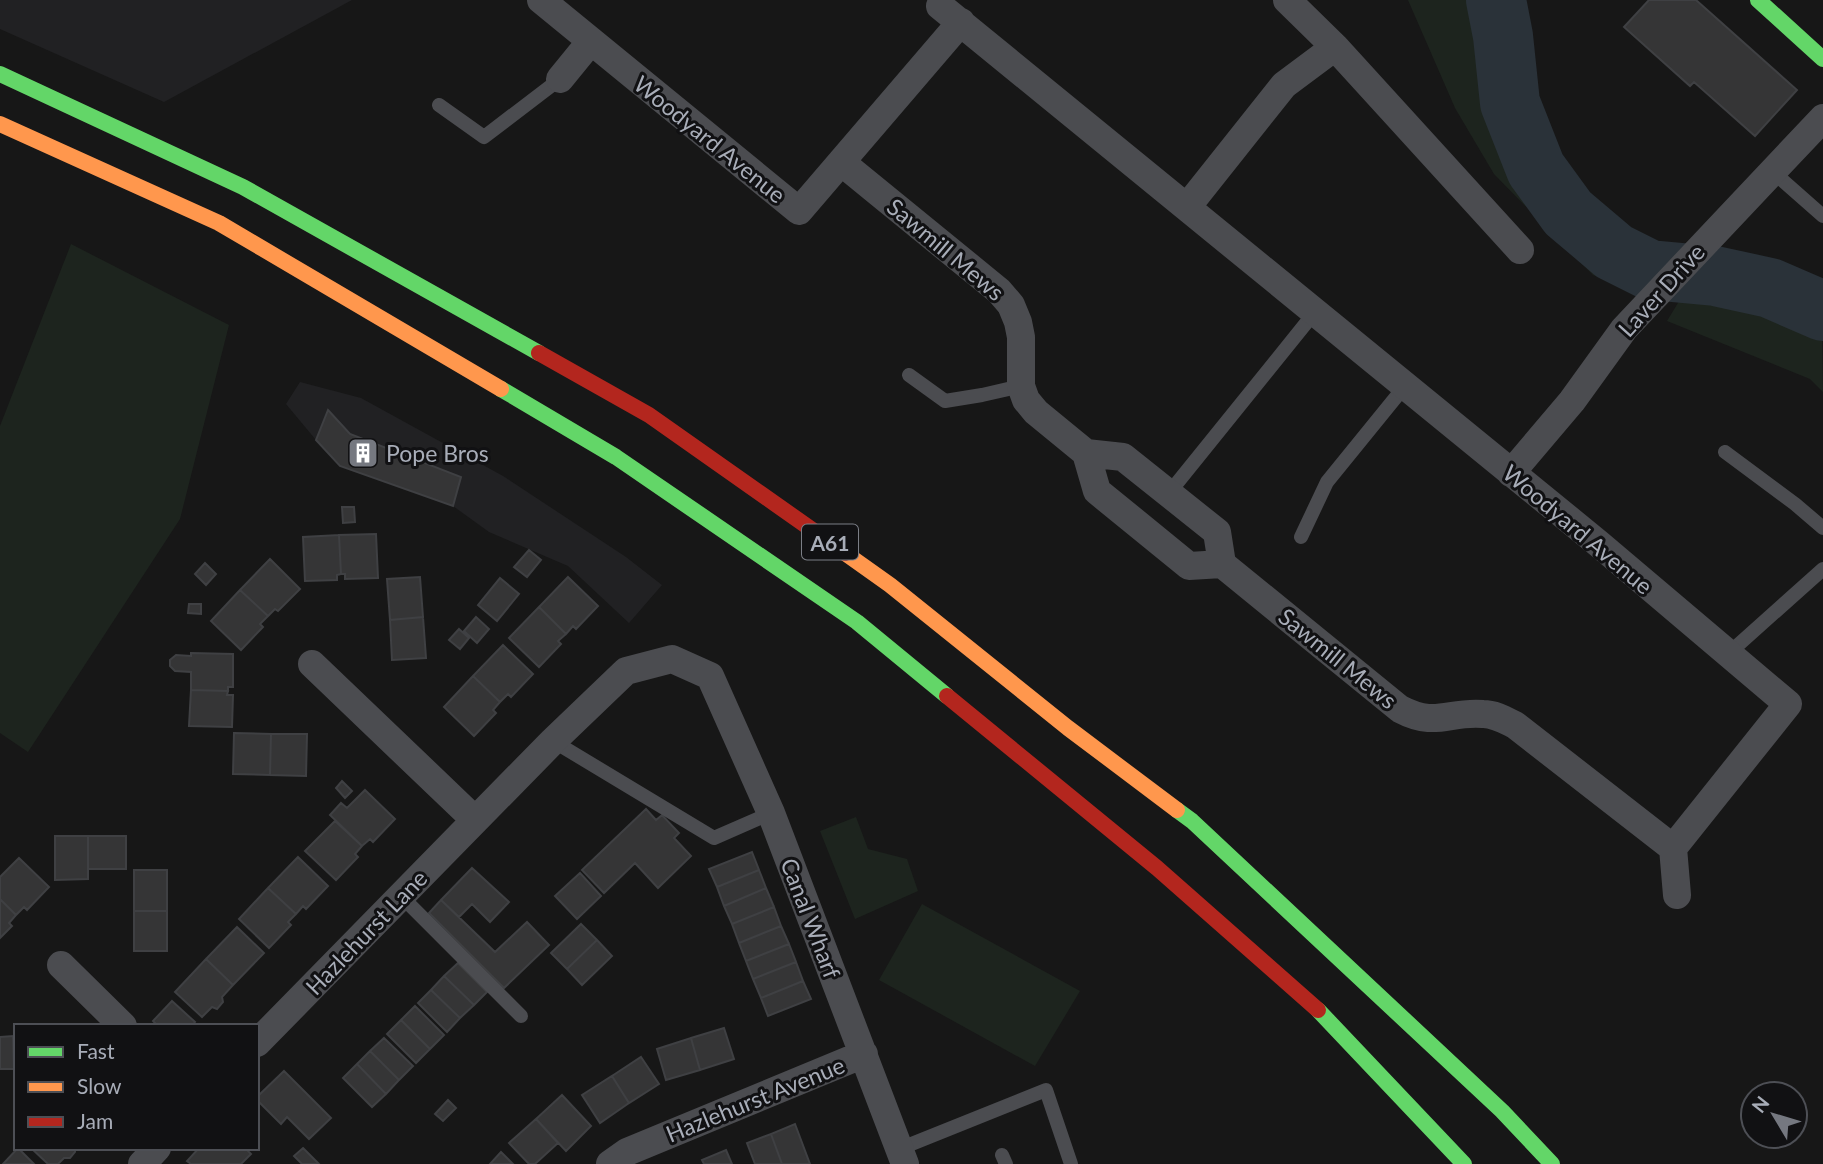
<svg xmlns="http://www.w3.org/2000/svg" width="1823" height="1164" font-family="Lato,sans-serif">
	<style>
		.built { fill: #212123 }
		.green { fill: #1d241e }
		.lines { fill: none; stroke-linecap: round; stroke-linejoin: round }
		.river { stroke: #2a3239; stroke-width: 60 }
		.building { fill: #353536; stroke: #3f4043; stroke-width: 2 }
		.lane { stroke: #4b4c50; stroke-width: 14 }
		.street { stroke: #4b4c50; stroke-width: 28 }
		.fast { stroke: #63d668; stroke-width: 16 }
		.slow { stroke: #ff974d; stroke-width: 16 }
		.jam { stroke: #b3261e; stroke-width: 16 }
		.labels { text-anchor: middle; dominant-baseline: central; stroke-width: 6; stroke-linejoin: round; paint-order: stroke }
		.shield { fill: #111113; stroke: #7b7e86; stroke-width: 2 }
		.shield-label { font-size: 21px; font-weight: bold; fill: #a8adb8 }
		.street-label { font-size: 23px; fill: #a8adb8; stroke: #111113 }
		.poi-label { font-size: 23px; fill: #a8adb8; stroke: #111113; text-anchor: start }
	</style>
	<rect width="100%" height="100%" fill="#171717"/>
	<!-- built -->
	<path class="built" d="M0 0H352L164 102 0 29Z
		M300 382 361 398 503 476 626 557 662 585 629 623 568 566 489 532 453 506 316 440 286 404Z"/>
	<!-- green -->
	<path class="green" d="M1408 0H1475L1491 95 1534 200 1633 278 1627 289 1593 275 1494 174 1455 108Z
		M71 244 229 325 180 519 28 752 0 733V426Z
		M1684 293 1755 299 1822 325 1823 392 1810 379 1667 321Z
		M856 817 868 849 907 859 918 891 855 919 820 831Z
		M922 904 1080 991 1035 1066 879 980Z"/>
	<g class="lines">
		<!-- river -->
		<path class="river" d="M1496 0 1503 36 1510 103 1536 169 1568 213 1614 252 1650 270 1715 276 1770 288 1823 311"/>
	</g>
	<!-- building -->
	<path class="building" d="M1649 0H1696L1797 90 1755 136 1694 82 1690 86 1624 27Z
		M328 410 350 434 461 477 453 506 340 466 316 440Z
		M342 507H354L355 522 343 523Z
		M376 534 378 578 345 579V574H341L339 535Z
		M339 535 341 574 337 575V580L305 581 303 537Z
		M529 550 541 560 527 577 514 567Z
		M270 559 300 589 278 611 275 609 268 616 240 590Z
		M205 563 216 574 206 585 195 574Z
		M420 577 423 617 390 620 387 579Z
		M568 577 598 606 576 629 573 626 566 634 539 607Z
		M500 578 519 594 497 621 478 605Z
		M240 590 268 616 260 624 263 627 241 650 211 621Z
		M189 604H201V614L188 613Z
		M539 607 566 634 558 641 561 644 539 667 509 638Z
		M423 617 426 658 392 660 390 620Z
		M476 617 489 629 477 643 464 631Z
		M459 629 469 638 460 649 449 640Z
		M503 645 533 674 511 697 508 694 500 702 473 676Z
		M191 653 233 654V687H228V691L191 690V672L175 671 170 666V660L176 655 191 656Z
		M473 676 500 702 493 710 496 713 474 736 444 707Z
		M191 690 228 691 227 695H233L232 727 189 726Z
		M234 733 271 734 270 775 233 774Z
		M271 734H307L306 776 270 775Z
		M342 781 352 791 345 798 336 788Z
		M365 790 395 819 373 842 370 839 362 846 330 815 341 803 347 808Z
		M646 809 656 820 662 815 679 833 674 838 691 856 658 888 635 863 604 893 582 870Z
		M335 821 362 846 355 854 358 857 336 880 305 851Z
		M55 836H88V879L55 880Z
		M88 836H126V869H88Z
		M752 852 759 870 717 887 709 869Z
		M298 857 328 886 306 909 303 906 296 914 268 888Z
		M19 858 49 887 27 910 24 907 16 915 0 899V877Z
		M472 868 509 902 490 922 472 904 459 917 441 900Z
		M134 870H167V911H134Z
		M759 870 766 888 724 906 717 887Z
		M580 873 601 896 577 919 555 896Z
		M268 888 296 914 288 922 291 925 269 948 239 919Z
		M766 888 774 907 732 924 724 906Z
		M0 899 16 915 9 923 12 926 0 938Z
		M441 900 495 952 527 922 549 945 504 988 429 913Z
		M774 907 781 926 739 943 732 924Z
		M134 911H167V951H134Z
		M581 924 597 940 567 969 551 953Z
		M781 926 789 944 746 961 739 943Z
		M237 927 264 953 233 985 206 959Z
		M597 940 612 956 582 985 567 969Z
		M789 944 796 962 753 979 746 961Z
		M206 959 233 985 222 997 223 1002 217 1009 212 1007 202 1017 175 992Z
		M796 962 803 981 761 998 753 979Z
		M458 963 487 992 474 1005 444 976Z
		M444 976 474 1005 460 1018 431 990Z
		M803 981 811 999 768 1016 761 998Z
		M431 990 460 1018 447 1032 418 1003Z
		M172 1001 195 1022 192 1026H158L153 1021Z
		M415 1006 444 1035 430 1049 401 1020Z
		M401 1020 430 1049 416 1063 387 1034Z
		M724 1028 734 1059 700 1070 691 1038Z
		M13 1036 14 1069H0V1037Z
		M384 1038 413 1066 399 1080 370 1051Z
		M691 1038 700 1070 666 1080 657 1049Z
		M370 1051 399 1080 386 1094 357 1064Z
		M641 1057 659 1084 629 1103 612 1076Z
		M357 1064 386 1094 372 1107 343 1078Z
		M284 1071 331 1118 309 1139 287 1117 281 1124 257 1100V1097Z
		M612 1076 629 1103 600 1123 582 1095Z
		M562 1095 591 1126 566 1151 536 1119Z
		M448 1100 456 1108 443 1121 435 1114Z
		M536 1119 558 1143 535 1164H529L509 1143Z
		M795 1124 810 1164H782L771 1134Z
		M771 1134 782 1164H755L747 1143Z
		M18 1148 34 1164H3Z
		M31 1148H75V1152L70 1158H64L58 1164H48Z
		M199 1148H245L251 1154 241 1164H191L187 1161Z
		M303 1148 319 1164H302L294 1156Z
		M726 1150 732 1164H704L702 1160Z
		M501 1152 513 1164H490Z"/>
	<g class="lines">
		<!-- lane -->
		<path class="lane" d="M439 105 484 137 560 79
			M1772 171 1823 216
			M909 375 945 401 982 395 1021 386
			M1725 452 1795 504 1823 528
			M1169 493 1315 312
			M1301 537 1327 482 1405 386
			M1728 654 1823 569
			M553 741 714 838 771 813
			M401 896 521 1016
			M899 1149 1046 1090 1071 1164
			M1002 1155 1006 1164"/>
		<!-- street -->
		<path class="street" d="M541 0 799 211 961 22
			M1287 0 1335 47
			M940 6 1599 544 1788 704 1673 848 1677 895
			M560 79 591 41
			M841 162 999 291 1011 305 1018 322 1021 337V386L1026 400 1036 412 1086 453 1097 491 1189 566 1222 564
			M1187 207 1284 85 1335 47 1520 250
			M1086 453 1123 457 1217 532 1222 564 1400 709C1436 728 1448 711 1483 714 1495 714 1505 720 1515 725L1673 848
			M1511 473 1572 401 1624 329 1823 118
			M312 664 475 820
			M61 965 123 1026
			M257 1043 553 741 626 671 672 659 710 676 771 813 905 1164
			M142 1164 157 1148
			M610 1164 627 1152 864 1054"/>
		<!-- fast -->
		<path class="fast" d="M1758 0 1823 59
			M0 74 243 187 539 353
			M501 389 616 457 857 622 947 696
			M1177 810 1192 821 1502 1111 1552 1164
			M1318 1010 1464 1164"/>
		<!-- slow -->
		<path class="slow" d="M0 124 219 223 501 389
			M845 553 890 585 1068 728 1177 810"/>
		<!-- jam -->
		<path class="jam" d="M539 353 649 415 845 553
			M947 696 1157 868 1318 1010"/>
	</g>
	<!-- icons -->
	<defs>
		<g id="building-square" transform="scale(1.575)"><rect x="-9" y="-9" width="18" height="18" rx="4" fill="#757880" stroke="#111113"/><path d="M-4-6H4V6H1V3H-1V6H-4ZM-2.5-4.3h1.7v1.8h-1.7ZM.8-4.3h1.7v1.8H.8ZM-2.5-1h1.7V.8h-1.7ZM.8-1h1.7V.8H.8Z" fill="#fff"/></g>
	</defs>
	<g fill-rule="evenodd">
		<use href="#building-square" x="363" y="453"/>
	</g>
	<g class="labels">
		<!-- shield labels -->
		<rect class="shield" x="802" y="524.5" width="56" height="35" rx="5"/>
		<g class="shield-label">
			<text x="830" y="542">A61</text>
		</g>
		<!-- street labels -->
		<g class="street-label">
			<text transform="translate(710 139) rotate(39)">Woodyard Avenue</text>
			<text transform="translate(946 249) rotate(40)">Sawmill Mews</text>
			<text transform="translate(1661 290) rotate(-48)">Laver Drive</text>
			<text transform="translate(1578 529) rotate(40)">Woodyard Avenue</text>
			<text transform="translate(1338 658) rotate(39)">Sawmill Mews</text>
			<text transform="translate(811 918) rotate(69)">Canal Wharf</text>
			<text transform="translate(366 932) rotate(-46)">Hazlehurst Lane</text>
			<text transform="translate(755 1099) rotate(-22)">Hazlehurst Avenue</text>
		</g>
		<!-- poi labels -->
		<g class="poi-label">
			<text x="386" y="453">Pope Bros</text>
		</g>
	</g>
	<!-- legend -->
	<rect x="14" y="1024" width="245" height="126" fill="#111113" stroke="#4d4f55" stroke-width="2"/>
	<rect x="28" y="1047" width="35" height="10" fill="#63d668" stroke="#4d4f55" stroke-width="2"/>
	<text x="77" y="1059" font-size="21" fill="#a8adb8">Fast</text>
	<rect x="28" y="1082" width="35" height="10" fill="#ff974d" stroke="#4d4f55" stroke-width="2"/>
	<text x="77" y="1094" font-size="21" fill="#a8adb8">Slow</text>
	<rect x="28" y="1117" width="35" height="10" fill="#b3261e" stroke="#4d4f55" stroke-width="2"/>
	<text x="77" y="1129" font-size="21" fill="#a8adb8">Jam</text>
	<!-- north arrow -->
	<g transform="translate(1774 1115) rotate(308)"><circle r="33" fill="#111113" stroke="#4d4f55" stroke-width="2"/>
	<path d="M0-5L12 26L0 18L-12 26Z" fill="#757880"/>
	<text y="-10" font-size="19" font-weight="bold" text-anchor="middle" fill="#a8adb8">N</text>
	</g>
</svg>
